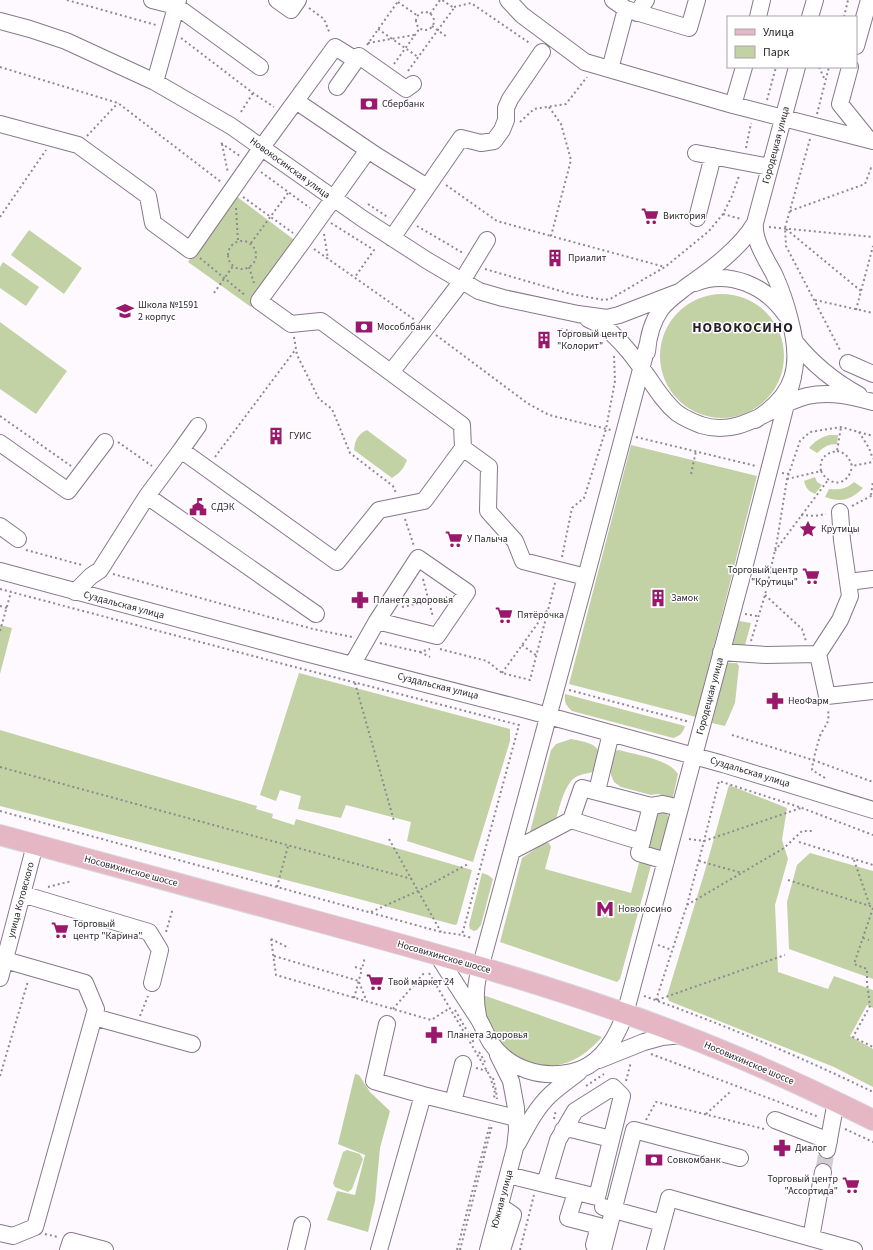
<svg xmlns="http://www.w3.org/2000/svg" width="873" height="1250" font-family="'Source Sans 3',sans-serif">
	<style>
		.green { fill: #c2d2a5 }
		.forest { fill: #bdcea0 }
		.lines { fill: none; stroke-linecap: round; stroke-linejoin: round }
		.minor-tunnel { stroke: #d2cdd3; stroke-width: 16; stroke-dasharray: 16 8; stroke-linecap: butt }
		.minor-casing { stroke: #89778d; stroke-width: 18 }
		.major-casing { stroke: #d8d7d8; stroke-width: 22 }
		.path { stroke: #8e8990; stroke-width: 2; stroke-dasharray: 2 3; stroke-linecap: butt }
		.minor { stroke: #fff; stroke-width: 16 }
		.major { stroke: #e5b7c4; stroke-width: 20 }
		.labels { text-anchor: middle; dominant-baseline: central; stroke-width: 3; stroke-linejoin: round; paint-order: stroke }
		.poi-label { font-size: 10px; fill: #261f28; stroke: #fff; text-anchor: start }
		.street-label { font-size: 10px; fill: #261f28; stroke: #fff }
		.district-label { font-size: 14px; font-weight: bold; letter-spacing: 1px; fill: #261f28; stroke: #fff }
	</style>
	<rect width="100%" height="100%" fill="#fdf9fe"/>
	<!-- green -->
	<path class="green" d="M236 196 297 242 251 307 188 262Z
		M29 230 82 268 64 294 11 255Z
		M3 262 39 287 26 306 0 288V267Z
		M660 356a62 62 0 1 1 124 0a62 62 0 1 1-124 0Z
		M0 322 67 371 36 414 0 389Z
		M367 430 407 460C404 468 400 473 392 478L354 450C355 440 358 434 367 430Z
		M829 435H838L837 444C828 444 824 447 817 453L809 448C815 441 820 438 829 435Z
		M631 445 757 476 696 717 569 684Z
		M815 477 817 482 822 485 815 494C808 491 806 488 804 481Z
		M854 482 863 488C851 500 841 503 825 497L829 489C840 490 846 489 854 482Z
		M739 621 751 623 744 649 732 648Z
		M0 625 12 628 0 674Z
		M728 663H737L739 666 735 703 725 726 712 723 726 665Z
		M299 673 510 729V741L473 862 407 841 411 822 346 805 341 818 298 809 301 796 280 790 276 801 260 795Z
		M565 694 685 726C683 733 680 736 673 738L572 711C566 706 564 702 565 694Z
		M0 730 257 806 256 809 273 814 272 818 294 825 296 819 472 870 457 924 455 925 344 895 0 806Z
		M571 739C579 741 597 742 599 753 600 758 597 765 597 770 590 774 583 773 576 777 564 783 558 813 554 827L529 836 551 750 556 744Z
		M619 750C636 755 669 759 678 774L672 802 666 796 658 794 651 795 621 787 614 782 611 775V756L613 751Z
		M729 785 787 808 782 840 788 859 775 905 778 972 828 989 834 976 873 990V1008L867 1005 850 1036 873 1049V1087L834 1067 669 1001 667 996 704 874Z
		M657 809 666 811 669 819 661 848 658 852 649 849 648 844Z
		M544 843H549L551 847 545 869 631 893 639 863 652 862 620 979 617 982 500 942 522 858Z
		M810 853 873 871V979L789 949 787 902 797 865Z
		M482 873 488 875 493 879 481 925 477 930 474 931 470 929 469 925Z
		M483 995 602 1037C591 1049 579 1060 562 1064 530 1073 498 1049 487 1019 484 1012 483 1003 483 995Z
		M347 1150 360 1154 363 1159 352 1189 348 1192 335 1187 333 1183 343 1152Z"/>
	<!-- forest -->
	<path class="forest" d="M355 1074 359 1075 370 1092 390 1111 380 1148 375 1201 368 1232 327 1220 337 1191 355 1195 365 1155 338 1144Z"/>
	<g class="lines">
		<!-- minor-tunnel -->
		<path class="minor-tunnel" d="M823 1172 827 1150"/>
		<!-- minor casing -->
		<g class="minor-casing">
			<path id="minor" d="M152 0 176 6 260 67
				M277 0 291 10 298 0
				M508 0 522 15 585 62 733 105 873 141
				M613 0 626 9
				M637 13 646 0
				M758 17 762 0
				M810 17 815 0
				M0 21 30 29 66 41 155 82 231 126 363 219 428 261 479 291 503 298 578 314 607 318 619 315 679 292
				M856 46 869 0
				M356 60 359 56 406 89 413 84
				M850 67 840 104 869 140
				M610 69 626 9 689 28 697 0
				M155 82 178 0
				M296 101 377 156 427 187
				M733 105 744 67
				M0 124 78 145 148 196 153 223 190 250 262 147 335 47 356 60 337 87
				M696 153 770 167
				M697 218 713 156
				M392 238 461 138 481 143 494 141 502 130 506 120V108L510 99 542 52
				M695 283C729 269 766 286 786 315
				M588 319C593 322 600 324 604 327 622 340 638 363 650 380 658 392 666 404 677 413 684 418 693 422 701 425 742 438 771 405 807 396 830 391 851 396 873 402
				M795 342C812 363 835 382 859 395
				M647 352C648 337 652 322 661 309 668 300 677 294 686 287 709 271 741 248 755 223
				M848 363 873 374
				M391 372 426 328 462 281 487 240
				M755 420C796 395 802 365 790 320 786 304 781 289 774 274 766 259 753 240 755 223L797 67
				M0 443 68 491 105 442
				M463 448 489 467 488 511 515 541 523 561 586 577
				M181 450 198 426
				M147 496 316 614
				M0 526 18 539
				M0 571 298 651 523 709 723 764 873 810
				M848 582 873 579
				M75 592 91 576 100 570 147 496 181 450 337 562 379 510 424 501 463 448 462 425 321 321 291 324 259 301 303 241 368 150
				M721 652 766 655 818 654 840 620 850 596 842 540 840 512
				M818 654 827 696 873 691
				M352 665 377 621 418 558 467 592 437 636 377 621
				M597 791 611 733
				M651 806 639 853 666 861
				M571 820 582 788 651 806 663 804 680 808
				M512 851 571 820 642 842
				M22 894 149 932 160 950 152 983
				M437 954C450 975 464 997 478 1018 483 1026 486 1035 491 1043 509 1069 541 1079 572 1072 600 1066 616 1039 625 1014L743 572 793 377
				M0 978 35 845
				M478 1016C475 1002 475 990 478 976L586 577 648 343
				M94 1017 192 1044
				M387 1024 374 1081 423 1095 516 1118
				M599 1060 644 1042 662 1037 682 1035
				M453 1102 463 1064
				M775 1120 829 1141
				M563 1130 571 1129 611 1139
				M518 1143C527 1126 536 1108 551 1094 560 1086 570 1079 579 1072
				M827 1150 836 1101
				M508 1175 597 1197 622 1096 613 1087 575 1111 558 1140 545 1184
				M574 1199 568 1218 599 1226 594 1245
				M500 1206 513 1215 502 1250
				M603 1207 662 1223
				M0 1233 13 1236 35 1227 96 1009 85 983 5 960
				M811 1238 823 1172
				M68 1250 71 1241 105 1250
				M296 1250 302 1225
				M379 1250 423 1095
				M488 1250 515 1148 517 1130 516 1108 511 1081 498 1055
				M603 1250 634 1130 740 1158
				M655 1250 669 1198 854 1250"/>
		</g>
		<!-- major casing -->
		<g class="major-casing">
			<path id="major" d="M0 835C104 863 208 891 312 920 437 954 562 988 683 1035 748 1060 811 1089 873 1120"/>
		</g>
		<!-- path -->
		<path class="path" d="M67 0 156 25
			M398 2 418 16
			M454 7 471 3 531 44
			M309 8 324 19 330 34
			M416 21a9 9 0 1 1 18 0a9 9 0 1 1-18 0Z
			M430 14 440 0
			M844 17 848 0
			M432 26 447 37
			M378 29 418 57
			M181 38 253 93 274 107
			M368 43 414 35
			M367 45 399 0
			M394 64 420 28
			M0 67 118 103 221 182
			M819 67 825 80
			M408 71 454 8 442 0
			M767 100 776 67
			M549 107 561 124 571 160 551 236 665 267
			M241 112 253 93
			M817 114 829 67
			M520 122 534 109 566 104 587 77
			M87 136 118 103
			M810 139 785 228 786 246 841 352
			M221 143 240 156
			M222 144 228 173
			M746 148 751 123
			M261 172 310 208
			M446 185 497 221 551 236
			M243 197 293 233
			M368 204 389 218
			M236 208 238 241
			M790 211 865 184 871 168 873 169
			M723 214 741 219
			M0 217 46 150
			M331 223 374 250 355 277
			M417 226 463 253
			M769 227 873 237
			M786 229 861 291
			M324 234 328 259
			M228 255a14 14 0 1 1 28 0a14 14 0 1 1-28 0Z
			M251 243 288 193
			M314 249 415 320
			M200 258 246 296
			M249 267 254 283
			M485 269 571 294 604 300 610 299 665 267 709 231 723 214 732 196 739 176
			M214 293 233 266
			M815 300 873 313
			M856 310 873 246
			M561 329 588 335
			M436 335 527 403 549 415 611 430
			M294 337 297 355 319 399 332 409 350 453 393 486 396 493
			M0 416 71 466
			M859 432 869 448 873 459
			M636 437 756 466
			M118 442 152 466
			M837 451C846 453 849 457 852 466L873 462
			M215 457 296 349
			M821 471C830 488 849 486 852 466
			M782 473 789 474
			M691 474 696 451
			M787 479 821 471C819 459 825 453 837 451L841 427
			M871 495 873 481
			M852 506 873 495
			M801 515 815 516 826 514
			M405 519 414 546
			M26 550 82 565
			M775 551 828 480
			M562 557 572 508 584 498 606 429 615 381 614 356
			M113 574 313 629 352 637
			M423 579 433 617
			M0 589 272 661 519 725 462 935
			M765 595 802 629 806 641
			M0 606 7 608
			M402 607 447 597
			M745 614 757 616
			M0 631 11 592
			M751 641 765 595 777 541 787 479 800 441 810 432 841 427 873 436
			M380 643 420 652 430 649
			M522 645 537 656
			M440 649 487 661 502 673 530 680 555 583
			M420 652 430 657
			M502 673 548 609
			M355 683 394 821
			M569 690 690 722
			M732 735 813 760 873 782
			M0 767 412 879
			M825 778 812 770C813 758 817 747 820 736 825 724 830 725 828 710
			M0 811 441 932 462 935 472 938
			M389 839 441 932
			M689 839 704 841 801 808
			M799 842 873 865
			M854 860 870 906
			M699 861 742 873
			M788 880 873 907
			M48 887 72 881
			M277 887 288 846
			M687 905 784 848 802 831H814
			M873 908 854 964 867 969V983L870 1006 853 1037 873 1047
			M371 912 418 891 468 864
			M166 932 173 908
			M863 938 869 940
			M271 939 276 975 431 1020 450 1008
			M271 939 289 948
			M658 945 672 950
			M274 956 359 981
			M355 967 362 969 365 957
			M429 973 490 1076 495 1093 494 1098
			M359 982 367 1002
			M644 996C722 1024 799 1056 873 1092
			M354 998 362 969
			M656 1000 687 905 704 841 719 781 802 808 873 835
			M657 1000 785 955
			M393 1009 425 972
			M455 1010 474 1043
			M140 1016 148 996
			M479 1052 485 1062
			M651 1054 819 1117
			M476 1068 487 1071
			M0 1076 28 981
			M493 1078 496 1091 497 1099
			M626 1081 631 1062
			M586 1086 604 1074
			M706 1114 730 1092
			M554 1119 556 1110
			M646 1120 656 1102 764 1129
			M845 1129 873 1142
			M45 1234 58 1237
			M457 1250 490 1124
			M460 1250 492 1125
			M520 1250 534 1195"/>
		<!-- minor -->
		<use href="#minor" class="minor"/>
		<!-- major -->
		<use href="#major" class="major"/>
	</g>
	<!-- icons -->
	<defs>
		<g id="bank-bare" transform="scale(1.38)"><path d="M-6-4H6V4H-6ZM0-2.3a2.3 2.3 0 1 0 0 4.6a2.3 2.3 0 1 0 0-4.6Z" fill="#99176c" stroke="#fff" stroke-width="2.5" paint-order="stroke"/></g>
		<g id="supermarket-bare" transform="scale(1.38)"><path d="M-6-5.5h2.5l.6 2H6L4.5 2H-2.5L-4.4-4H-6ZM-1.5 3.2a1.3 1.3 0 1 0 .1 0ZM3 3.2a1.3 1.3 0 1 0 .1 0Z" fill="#99176c" stroke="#fff" stroke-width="2.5" paint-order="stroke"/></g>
		<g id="building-bare" transform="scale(1.38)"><path d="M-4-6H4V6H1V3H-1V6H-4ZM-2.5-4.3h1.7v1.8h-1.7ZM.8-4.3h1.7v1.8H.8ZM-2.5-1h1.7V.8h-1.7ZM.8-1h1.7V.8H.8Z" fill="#99176c" stroke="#fff" stroke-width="2.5" paint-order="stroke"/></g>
		<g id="school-bare" transform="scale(1.38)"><path d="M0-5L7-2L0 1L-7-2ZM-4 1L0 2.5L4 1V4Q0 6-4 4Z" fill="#99176c" stroke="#fff" stroke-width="2.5" paint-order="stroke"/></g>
		<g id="civic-bare" transform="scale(1.38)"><path d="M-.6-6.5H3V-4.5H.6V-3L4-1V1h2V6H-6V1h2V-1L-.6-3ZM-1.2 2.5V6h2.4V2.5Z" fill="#99176c" stroke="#fff" stroke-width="2.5" paint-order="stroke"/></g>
		<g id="sight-bare" transform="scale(1.38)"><path d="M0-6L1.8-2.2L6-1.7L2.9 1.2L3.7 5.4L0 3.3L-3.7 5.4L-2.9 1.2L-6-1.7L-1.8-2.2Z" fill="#99176c" stroke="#fff" stroke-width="2.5" paint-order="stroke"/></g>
		<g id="pharmacy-bare" transform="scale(1.38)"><path d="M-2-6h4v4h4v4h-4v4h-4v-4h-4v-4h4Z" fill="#99176c" stroke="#fff" stroke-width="2.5" paint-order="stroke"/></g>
		<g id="metro-bare" transform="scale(1.38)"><path d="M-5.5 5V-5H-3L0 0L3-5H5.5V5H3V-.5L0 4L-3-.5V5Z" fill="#99176c" stroke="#fff" stroke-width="2.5" paint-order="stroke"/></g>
	</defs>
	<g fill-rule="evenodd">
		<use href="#bank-bare" x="369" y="104"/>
		<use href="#supermarket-bare" x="650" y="216"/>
		<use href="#building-bare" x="555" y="258"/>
		<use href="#school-bare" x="125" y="311"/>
		<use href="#bank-bare" x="364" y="327"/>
		<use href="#building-bare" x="544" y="340"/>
		<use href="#building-bare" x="276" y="436"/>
		<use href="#civic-bare" x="198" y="507"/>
		<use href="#sight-bare" x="808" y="529"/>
		<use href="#supermarket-bare" x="454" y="539"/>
		<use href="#supermarket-bare" x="811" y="576"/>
		<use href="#building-bare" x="658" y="598"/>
		<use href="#pharmacy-bare" x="360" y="600"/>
		<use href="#supermarket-bare" x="504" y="615"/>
		<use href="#pharmacy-bare" x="775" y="701"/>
		<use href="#metro-bare" x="605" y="909"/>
		<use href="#supermarket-bare" x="60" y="930"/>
		<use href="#supermarket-bare" x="375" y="982"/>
		<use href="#pharmacy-bare" x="434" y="1035"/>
		<use href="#pharmacy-bare" x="782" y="1148"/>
		<use href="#bank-bare" x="654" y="1160"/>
		<use href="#supermarket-bare" x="851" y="1185"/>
	</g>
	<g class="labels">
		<!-- poi labels -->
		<g class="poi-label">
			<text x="382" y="104">Сбербанк</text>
			<text x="663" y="216">Виктория</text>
			<text x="568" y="258">Приалит</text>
			<text x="138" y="305">Школа №1591<tspan x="138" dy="12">2 корпус</tspan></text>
			<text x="377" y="327">Мособлбанк</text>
			<text x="557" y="334">Торговый центр<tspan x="557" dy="12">"Колорит"</tspan></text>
			<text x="289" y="436">ГУИС</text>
			<text x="211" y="507">СДЭК</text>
			<text x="821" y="529">Крутицы</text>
			<text x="467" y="539">У Палыча</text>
			<text x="798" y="570" text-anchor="end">Торговый центр<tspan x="798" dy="12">"Крутицы"</tspan></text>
			<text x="671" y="598">Замок</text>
			<text x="373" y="600">Планета здоровья</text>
			<text x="517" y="615">Пятёрочка</text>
			<text x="788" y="701">НеоФарм</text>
			<text x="618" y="909">Новокосино</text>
			<text x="73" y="924">Торговый<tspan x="73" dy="12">центр "Карина"</tspan></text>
			<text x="388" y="982">Твой маркет 24</text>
			<text x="447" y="1035">Планета Здоровья</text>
			<text x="795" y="1148">Диалог</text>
			<text x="667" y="1160">Совкомбанк</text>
			<text x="838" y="1179" text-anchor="end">Торговый центр<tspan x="838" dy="12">"Ассортида"</tspan></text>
		</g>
		<!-- street labels -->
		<g class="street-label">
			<text transform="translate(776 145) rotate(-75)">Городецкая улица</text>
			<text transform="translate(290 168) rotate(36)">Новокосинская улица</text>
			<text transform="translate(124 605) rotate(15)">Суздальская улица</text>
			<text transform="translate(438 686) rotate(14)">Суздальская улица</text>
			<text transform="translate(710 696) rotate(-75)">Городецкая улица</text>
			<text transform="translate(750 772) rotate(17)">Суздальская улица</text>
			<text transform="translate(131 871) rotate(15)">Носовихинское шоссе</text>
			<text transform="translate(21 900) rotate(-75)">улица Котовского</text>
			<text transform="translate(444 957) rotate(16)">Носовихинское шоссе</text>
			<text transform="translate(749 1063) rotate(23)">Носовихинское шоссе</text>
			<text transform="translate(502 1199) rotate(-75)">Южная улица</text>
		</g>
		<!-- district labels -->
		<g class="district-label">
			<text x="743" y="328">НОВОКОСИНО</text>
		</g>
	</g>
	<!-- legend -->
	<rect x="727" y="16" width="130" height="52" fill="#ffffff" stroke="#a8a5a9"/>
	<rect x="735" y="29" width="20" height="6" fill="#e5b7c4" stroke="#a8a5a9"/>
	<text x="763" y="36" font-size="12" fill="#261f28">Улица</text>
	<rect x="735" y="46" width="20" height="12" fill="#c2d2a5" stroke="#a8a5a9"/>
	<text x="763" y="56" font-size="12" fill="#261f28">Парк</text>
</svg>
